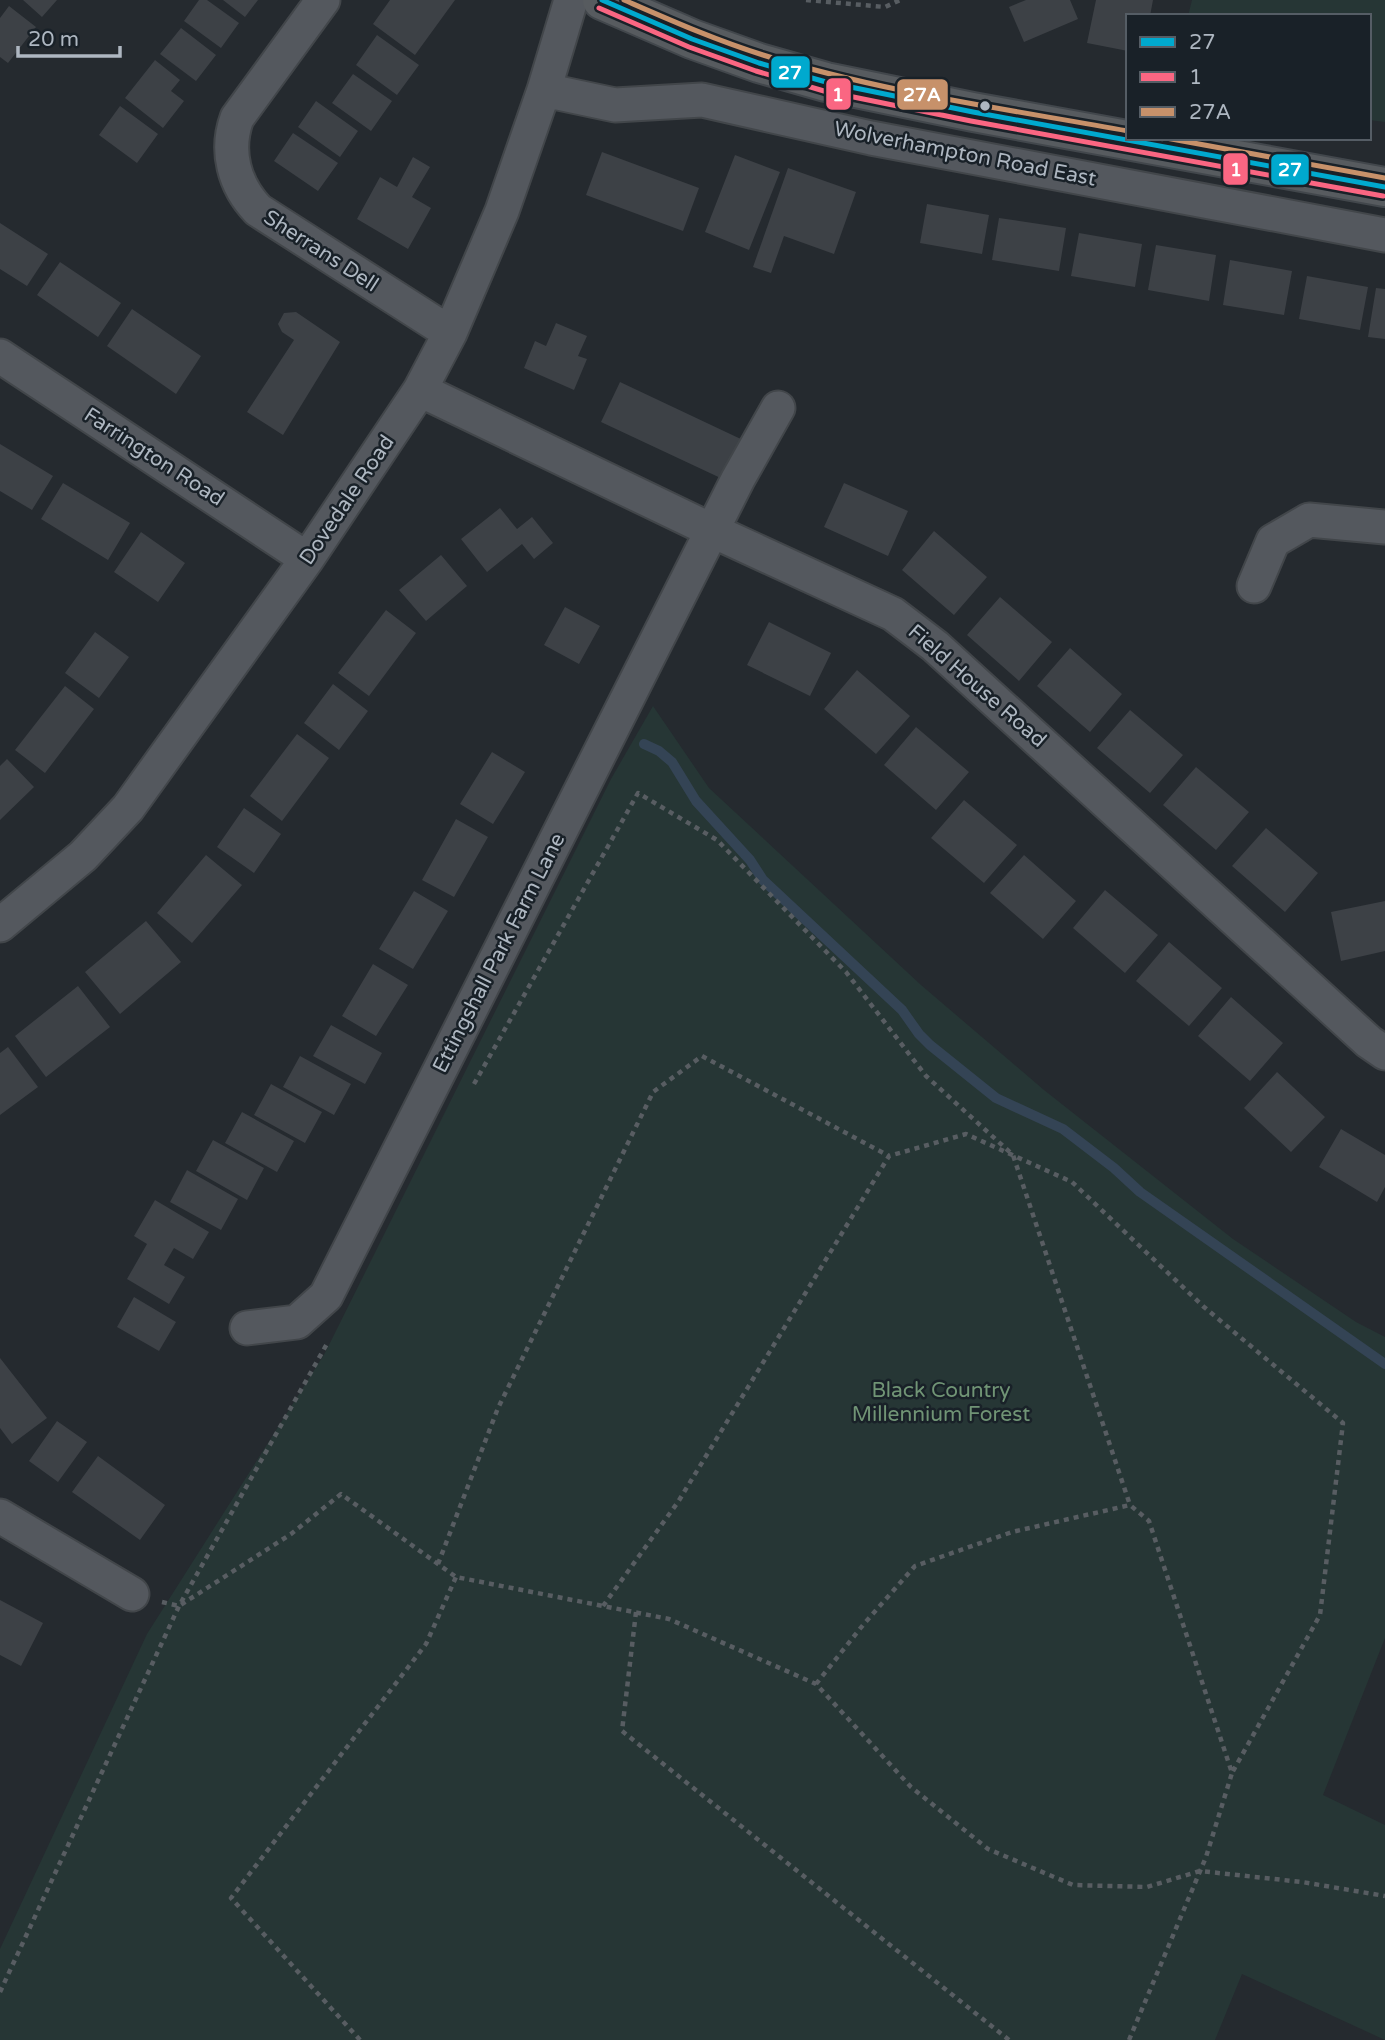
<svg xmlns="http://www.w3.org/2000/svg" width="1385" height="2040" font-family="'Varela Round',sans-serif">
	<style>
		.green { fill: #263635 }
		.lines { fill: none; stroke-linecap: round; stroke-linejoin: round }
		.stream { stroke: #344455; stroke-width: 10 }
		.building { fill: #3d4146 }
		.minor-casing { stroke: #42464a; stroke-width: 37 }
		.major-casing { stroke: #42474c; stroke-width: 42 }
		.path { stroke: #585d62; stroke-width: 4.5; stroke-dasharray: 5 5; stroke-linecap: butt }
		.minor { stroke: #54585e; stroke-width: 33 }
		.major { stroke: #575b5f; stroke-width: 38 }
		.bus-1-casing { stroke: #192128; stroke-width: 10 }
		.bus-2-casing { stroke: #192128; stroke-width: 10 }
		.bus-3-casing { stroke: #192128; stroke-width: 10 }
		.bus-1 { stroke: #00a9ce; stroke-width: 5 }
		.bus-2 { stroke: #fa6682; stroke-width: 5 }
		.bus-3 { stroke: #c7916a; stroke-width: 5 }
		.bus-dot { fill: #aeb7c1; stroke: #192128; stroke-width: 2.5 }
		.labels { text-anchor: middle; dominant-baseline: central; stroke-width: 5; stroke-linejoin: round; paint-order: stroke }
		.street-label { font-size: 21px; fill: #aeb7c1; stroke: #192128 }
		.park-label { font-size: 21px; fill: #709475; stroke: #192128 }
		.line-badge { stroke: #192128; stroke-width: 2.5 }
		.badge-label { font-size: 19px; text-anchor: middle; font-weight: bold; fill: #fff }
	</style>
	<rect width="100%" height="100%" fill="#252a2f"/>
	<!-- green -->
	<path class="green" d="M1192 0H1385V122L1369 120V16H1188Z
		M653 706 709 788 921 985 1044 1090 1233 1239 1356 1322 1385 1337V1638L1323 1795 1385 1825V2040L1242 1974 1215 2040H0V1949L147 1634 325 1353 611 779Z"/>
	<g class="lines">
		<!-- stream -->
		<path class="stream" d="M644 744 659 751 672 762 696 801 750 860 763 880 902 1010 919 1034 930 1045 996 1098 1063 1129 1114 1168 1140 1192 1385 1364"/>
	</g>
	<!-- building -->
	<path class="building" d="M23 0H57L42 17Z
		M199 0H207L239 23 221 48 184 21Z
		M223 0H258L245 17Z
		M390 0H455L415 55 373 24Z
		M1026 0H1070L1078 19 1024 42 1009 7Z
		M1096 0H1153L1150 16H1128V51L1087 43Z
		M9 6 36 27 8 63 0 57V18Z
		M181 28 216 55 196 81 160 54Z
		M377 35 419 65 397 95 356 65Z
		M155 60 180 80 171 91 184 101 163 128 125 98Z
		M353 74 392 101 371 131 332 103Z
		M316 101 358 131 340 157 298 127Z
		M120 106 158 134 137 163 99 135Z
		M293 133 338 163 318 191 274 161Z
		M602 152 699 188 683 231 586 195Z
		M735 155 780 172 749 250 705 232Z
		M413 157 430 167 412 197 431 208 408 249 357 219 380 177 397 187Z
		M788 168 856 192 834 254 784 236 771 273 753 267Z
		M927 204 989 215 982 254 920 243Z
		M999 218 1066 228 1059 271 992 260Z
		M0 223 48 254 27 286 0 269Z
		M1079 233 1142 244 1135 287 1071 276Z
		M1156 245 1216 255 1209 301 1148 290Z
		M1230 260 1292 271 1284 315 1223 305Z
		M60 262 121 303 98 337 37 295Z
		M1307 276 1368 287 1360 330 1299 319Z
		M1376 288 1385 289V339L1368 337Z
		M132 309 201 356 176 394 107 346Z
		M296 312 340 342 283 435 247 412 294 340 282 332 278 324 284 313Z
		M556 323 587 336 578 356 587 359 574 390 524 368 535 341 546 346Z
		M620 382 745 441 727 481 601 422Z
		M0 444 53 476 32 510 0 491Z
		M63 483 130 523 108 560 41 519Z
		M844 483 908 511 888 556 824 527Z
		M500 508 517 529 532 517 553 543 534 559 522 544 487 572 461 539Z
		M934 531 987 577 954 615 902 570Z
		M141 532 185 563 158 602 114 572Z
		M441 555 467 586 426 621 399 590Z
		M1000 597 1052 642 1019 681 967 635Z
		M565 607 600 626 579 664 544 645Z
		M386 610 416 633 369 696 338 673Z
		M769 622 831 653 810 696 747 665Z
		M95 632 129 657 99 698 65 673Z
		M1070 648 1122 694 1090 732 1037 686Z
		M857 670 910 716 876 754 824 709Z
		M333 684 368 711 339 750 304 723Z
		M65 686 94 709 45 773 15 750Z
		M1130 710 1183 755 1150 793 1097 748Z
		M916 727 969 772 936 810 884 765Z
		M297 734 329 758 282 821 250 796Z
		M492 752 525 772 493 824 460 804Z
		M7 759 34 787 0 820V766Z
		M1196 767 1249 812 1216 850 1163 805Z
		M964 800 1017 845 984 883 931 838Z
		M244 808 281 834 254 873 217 847Z
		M456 819 488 837 454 897 422 880Z
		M1266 828 1318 873 1285 912 1232 866Z
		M206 855 242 885 192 943 157 913Z
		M1024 855 1076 901 1043 939 990 893Z
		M1105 890 1158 935 1125 973 1073 928Z
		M414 891 448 911 413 969 379 949Z
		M1385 901V951L1341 961 1331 912Z
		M146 921 181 962 120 1014 85 972Z
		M1169 942 1222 988 1189 1026 1136 981Z
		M373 964 408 985 376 1036 342 1016Z
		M78 986 110 1027 46 1077 15 1036Z
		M1231 997 1283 1043 1250 1081 1198 1036Z
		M331 1025 382 1053 365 1084 313 1056Z
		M8 1047 38 1087 0 1115V1053Z
		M300 1056 351 1084 334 1115 283 1087Z
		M1277 1072 1325 1117 1291 1152 1244 1108Z
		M271 1084 322 1112 305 1143 254 1115Z
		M242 1112 294 1141 277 1172 225 1143Z
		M1341 1129 1385 1155V1187L1377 1202 1319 1167Z
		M213 1140 264 1168 247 1200 196 1171Z
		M187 1170 238 1199 221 1230 170 1202Z
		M155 1200 209 1232 193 1259 174 1248 164 1265 185 1277 169 1304 127 1279 147 1244 134 1236Z
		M134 1297 176 1322 159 1351 117 1327Z
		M0 1358 47 1418 12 1444 0 1428Z
		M57 1421 87 1442 58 1482 29 1461Z
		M98 1456 165 1505 140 1540 72 1492Z
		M0 1600 43 1623 21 1666 0 1655Z"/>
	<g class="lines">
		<!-- minor casing -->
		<g class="minor-casing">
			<path id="minor" d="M323 0 237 118C225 151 234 185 258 210L450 333
				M544 90 615 105 702 100 871 138 1385 235
				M0 356 307 559
				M420 390 713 531 893 614 935 646 1369 1042 1385 1053
				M1254 586 1273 541 1309 520 1385 527
				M0 925 83 856 128 808 307 559 420 390 450 333 502 211 544 90 571 0
				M247 1328 297 1322 326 1296 738 479 778 408
				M0 1516 132 1594"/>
		</g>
		<!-- major casing -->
		<g class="major-casing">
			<path id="major" d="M602 0 692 39 759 63 826 82 973 112 1385 187"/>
		</g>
		<!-- path -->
		<path class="path" d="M806 0 885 7 900 0
			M474 1084 638 793 717 840 846 972 926 1076 1013 1155 1130 1505
			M438 1564 498 1408 653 1092 702 1056 889 1156
			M162 1602 179 1606 291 1534 341 1494 456 1577 669 1619 816 1684 911 1787 988 1849 1073 1885 1147 1887 1200 1871 1302 1882 1385 1896
			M603 1606 678 1502 889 1156 966 1134 1072 1182 1204 1307 1343 1423 1320 1615 1232 1773 1149 1521 1130 1505 1012 1532 915 1566 863 1625 816 1684
			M636 1612 622 1731 1009 2040
			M0 1992 179 1606 328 1342
			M360 2040 231 1898 426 1644 456 1577
			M1129 2040 1206 1857 1232 1773"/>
		<!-- minor -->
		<use href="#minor" class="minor"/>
		<!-- major -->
		<use href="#major" class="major"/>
		<!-- bus-1 casing -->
		<g class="bus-1-casing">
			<path id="bus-1" d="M602 0 692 39 759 63 826 82 973 112 1385 187"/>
		</g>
		<!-- bus-2 casing -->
		<g class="bus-2-casing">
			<path id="bus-2" d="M599 8 689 47 756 71 824 91 971 121 1383 196"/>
		</g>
		<!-- bus-3 casing -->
		<g class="bus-3-casing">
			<path id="bus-3" d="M624 0C670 20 715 40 763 55 880 92 1007 109 1128 131
				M1166 138 1385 178"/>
		</g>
		<!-- bus-1 -->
		<use href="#bus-1" class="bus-1"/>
		<!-- bus-2 -->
		<use href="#bus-2" class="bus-2"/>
		<!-- bus-3 -->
		<use href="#bus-3" class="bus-3"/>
	</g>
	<!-- markers -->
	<circle class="bus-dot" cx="985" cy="106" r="6"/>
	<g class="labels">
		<!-- street labels -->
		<g class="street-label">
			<text transform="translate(965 154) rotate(11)">Wolverhampton Road East</text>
			<text transform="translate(321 251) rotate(33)">Sherrans Dell</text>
			<text transform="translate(154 457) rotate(33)">Farrington Road</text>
			<text transform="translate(347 500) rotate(-56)">Dovedale Road</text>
			<text transform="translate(977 686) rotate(41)">Field House Road</text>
			<text transform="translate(499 953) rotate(-63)">Ettingshall Park Farm Lane</text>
		</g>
		<!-- park labels -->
		<g class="park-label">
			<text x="941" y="1390">Black Country<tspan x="941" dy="24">Millennium Forest</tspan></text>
		</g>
	</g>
	<g class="line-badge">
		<rect x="770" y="55" width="41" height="34" rx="7" fill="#00a9ce"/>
		<rect x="825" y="77" width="27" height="34" rx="7" fill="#fa6682"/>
		<rect x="896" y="78" width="53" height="33" rx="7" fill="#c7916a"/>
		<rect x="1222" y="152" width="27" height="34" rx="7" fill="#fa6682"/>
		<rect x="1270" y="153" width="40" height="33" rx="7" fill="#00a9ce"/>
	</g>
	<g class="badge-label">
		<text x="790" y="79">27</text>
		<text x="838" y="101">1</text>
		<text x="922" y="101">27A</text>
		<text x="1236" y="176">1</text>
		<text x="1290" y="176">27</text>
	</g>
	<!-- legend -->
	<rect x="1126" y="14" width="245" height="126" fill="#192128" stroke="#555d65" stroke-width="2"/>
	<rect x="1140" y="37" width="35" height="10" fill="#00a9ce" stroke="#555d65" stroke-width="2"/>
	<text x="1189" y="49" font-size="21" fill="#aeb7c1">27</text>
	<rect x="1140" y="72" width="35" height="10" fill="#fa6682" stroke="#555d65" stroke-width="2"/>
	<text x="1189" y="84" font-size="21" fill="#aeb7c1">1</text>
	<rect x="1140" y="107" width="35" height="10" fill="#c7916a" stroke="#555d65" stroke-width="2"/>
	<text x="1189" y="119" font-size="21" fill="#aeb7c1">27A</text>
	<!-- scale -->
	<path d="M18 46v10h102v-10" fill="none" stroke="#aeb7c1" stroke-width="3.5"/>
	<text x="28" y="46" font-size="21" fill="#aeb7c1" stroke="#192128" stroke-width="5" paint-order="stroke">20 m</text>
</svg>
